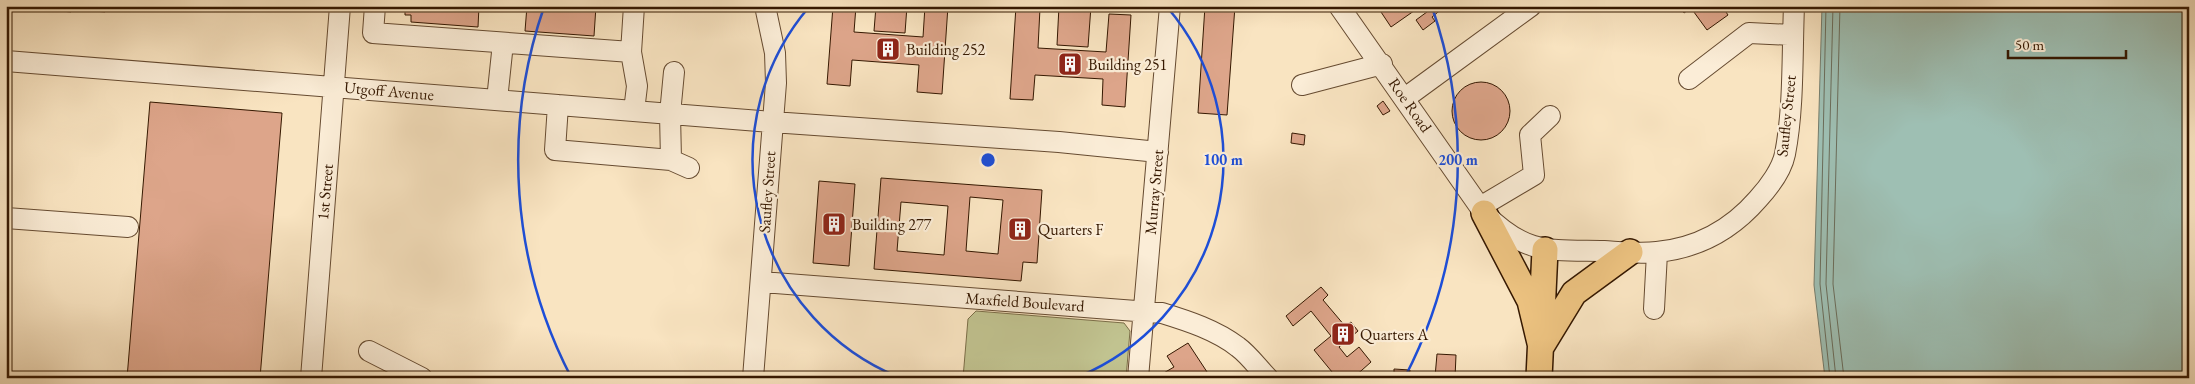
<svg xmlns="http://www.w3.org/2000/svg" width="2195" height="384" font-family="'EB Garamond',serif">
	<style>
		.green { fill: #c1c390; stroke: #7b6e48 }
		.water { fill: #9ebfb3; stroke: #747c6c }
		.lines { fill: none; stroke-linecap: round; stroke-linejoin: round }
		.shore { stroke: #6a6c5a; stroke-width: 1 }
		.building { fill: #dda58a; stroke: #351801; fill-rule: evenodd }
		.minor-casing { stroke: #664b31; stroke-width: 22 }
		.major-casing { stroke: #351801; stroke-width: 28 }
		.minor { stroke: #fbedd7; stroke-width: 20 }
		.major { stroke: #ecc280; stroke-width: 25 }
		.ring { fill: none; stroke: #1d4ed8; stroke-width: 2.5 }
		.labels { text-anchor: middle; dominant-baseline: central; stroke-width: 4.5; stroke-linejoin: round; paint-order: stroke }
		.poi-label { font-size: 16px; fill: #351801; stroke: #fbedd7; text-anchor: start }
		.street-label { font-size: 16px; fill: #351801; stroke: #fbedd7 }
		.centre { fill: #1d4ed8; stroke: #fbedd7; stroke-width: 2.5 }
		.ring-label { font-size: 15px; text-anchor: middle; font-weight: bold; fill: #1d4ed8; stroke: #fbedd7; stroke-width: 4.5; stroke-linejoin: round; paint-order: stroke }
	</style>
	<rect width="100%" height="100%" fill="#f9e4c1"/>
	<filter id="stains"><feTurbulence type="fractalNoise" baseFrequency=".004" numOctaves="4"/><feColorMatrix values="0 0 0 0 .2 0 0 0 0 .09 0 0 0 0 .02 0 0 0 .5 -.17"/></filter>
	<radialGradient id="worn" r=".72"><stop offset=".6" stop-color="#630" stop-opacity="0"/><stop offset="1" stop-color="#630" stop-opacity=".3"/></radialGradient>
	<!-- green -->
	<path class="green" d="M976 311 1124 323 1130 331 1126 378H963L968 319Z"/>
	<!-- water -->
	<path class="water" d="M1822 6H2189V378H1825L1814 285Z"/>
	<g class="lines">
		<!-- shore -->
		<path class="shore" d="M1826 6 1820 284 1830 378
			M1833 6 1826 284 1836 378
			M1840 6 1833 284 1844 378"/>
	</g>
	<!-- building -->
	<path class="building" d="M32 6H106L105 12 71 9V12L32 8Z
		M405 6H479L478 27 411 22V15H405Z
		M527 6H596L594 36 525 31Z
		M833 6H856L854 32 923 37 925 6H948L942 94 917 92 919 65 852 60 850 86 827 84Z
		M876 6H907L905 33 874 31Z
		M1016 6 1040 8 1038 48 1106 52 1109 14 1131 15 1125 107 1102 105 1103 79 1035 75 1033 100 1010 99Z
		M1059 6H1091L1088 47 1057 45Z
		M1205 6H1235L1227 115 1198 113Z
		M1377 6H1421L1391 27Z
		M1435 6 1443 8 1432 17 1435 21 1423 30 1416 20Z
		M1679 6H1722L1728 15 1707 30 1691 8 1684 13Z
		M1452 111a29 29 0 1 1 58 0a29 29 0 1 1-58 0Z
		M1383 101 1390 111 1383 115 1377 106Z
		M150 102 282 113 260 378H127Z
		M1292 133 1305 135 1304 145 1291 143Z
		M881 178 1042 190 1037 263 1023 262 1021 281 874 269ZM970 197 1003 200 998 254 966 251ZM901 202 948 206 944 255 897 251Z
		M819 181 855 184 849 266 813 263Z
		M1321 287 1328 295 1323 300 1345 326 1351 322 1358 331 1339 347 1347 357 1359 347 1371 362 1353 378H1337L1314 350 1331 336 1311 311 1293 326 1286 316Z
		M1188 343 1211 378H1164L1162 374 1174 367 1167 356Z
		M1437 354 1456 355 1455 378H1414L1415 376 1435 377Z
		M1394 369 1410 370 1409 378H1394Z"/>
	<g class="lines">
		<!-- minor casing -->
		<g class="minor-casing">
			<path id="minor" d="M375 6 373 33 631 52
				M1339 6 1484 213C1526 255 1548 250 1604 251 1621 252 1640 254 1657 252 1698 248 1732 229 1758 199 1769 187 1782 169 1785 154 1794 108 1792 53 1794 6
				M6 61 772 122 1059 142 1158 152
				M1689 79 1749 33 1793 35
				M1302 85 1382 64
				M1405 98 1531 6
				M497 100 503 43
				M558 105 555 150 671 160 689 168
				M634 111 637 86 631 52 634 6
				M671 160 670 114 674 72
				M1480 207 1534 175 1530 135 1550 116
				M6 218 128 227
				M761 282 1162 313C1188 321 1216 330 1238 347 1249 355 1258 368 1268 378
				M1654 309 1657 253
				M369 351 422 378
				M311 378 340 6
				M753 378 776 83 775 53 765 6
				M1138 378 1170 6"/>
		</g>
		<!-- major casing -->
		<g class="major-casing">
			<path id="major" d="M1484 213 1530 301 1541 347
				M1541 347 1574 293 1630 252
				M1539 378 1545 250"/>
		</g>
		<!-- minor -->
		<use href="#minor" class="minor"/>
		<!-- major -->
		<use href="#major" class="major"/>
	</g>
	<!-- distance rings -->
	<g class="ring">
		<path d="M898 377A235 235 0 0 1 809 7M1167 7A235 235 0 0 1 1078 377"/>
		<path d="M571 377A470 470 0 0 1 544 7M1432 7A470 470 0 0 1 1405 377"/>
	</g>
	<!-- icons -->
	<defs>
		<g id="building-square" transform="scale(1.25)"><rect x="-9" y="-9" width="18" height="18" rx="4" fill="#8f2418" stroke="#fbedd7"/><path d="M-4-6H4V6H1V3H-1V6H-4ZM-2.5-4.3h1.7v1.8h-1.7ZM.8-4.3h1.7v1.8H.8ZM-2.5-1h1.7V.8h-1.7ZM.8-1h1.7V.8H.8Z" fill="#fff"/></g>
	</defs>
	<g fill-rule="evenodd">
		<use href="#building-square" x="888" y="49"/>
		<use href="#building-square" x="1070" y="64"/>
		<use href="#building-square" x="834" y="224"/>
		<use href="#building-square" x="1020" y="229"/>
		<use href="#building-square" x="1343" y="334"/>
	</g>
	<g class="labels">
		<!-- poi labels -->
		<g class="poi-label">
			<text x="906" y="49">Building 252</text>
			<text x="1088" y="64">Building 251</text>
			<text x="852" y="224">Building 277</text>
			<text x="1038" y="229">Quarters F</text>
			<text x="1360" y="334">Quarters A</text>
		</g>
		<!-- street labels -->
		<g class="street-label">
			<text transform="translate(389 91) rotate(5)">Utgoff Avenue</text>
			<text transform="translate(1410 105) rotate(55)">Roe Road</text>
			<text transform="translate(1786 116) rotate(-84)">Saufley Street</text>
			<text transform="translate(325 192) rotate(-85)">1st Street</text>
			<text transform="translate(767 192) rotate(-86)">Saufley Street</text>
			<text transform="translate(1154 192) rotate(-85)">Murray Street</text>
			<text transform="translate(1025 302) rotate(4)">Maxfield Boulevard</text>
		</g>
	</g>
	<circle cx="988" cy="160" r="8" class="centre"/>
	<g class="ring-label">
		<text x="1223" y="165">100 m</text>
		<text x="1458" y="165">200 m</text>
	</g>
	<!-- margin -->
	<rect width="2195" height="384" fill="none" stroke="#f9e4c1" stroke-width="25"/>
	<rect x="8" y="8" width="2180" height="369" fill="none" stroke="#351801" stroke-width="2.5"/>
	<rect x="12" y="12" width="2170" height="359" fill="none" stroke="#351801"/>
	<!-- scale -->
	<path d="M2008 50v8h118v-8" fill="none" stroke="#351801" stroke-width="2.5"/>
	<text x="2015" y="50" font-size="15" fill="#351801" stroke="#fbedd7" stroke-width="4" paint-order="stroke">50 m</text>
	<rect width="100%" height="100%" filter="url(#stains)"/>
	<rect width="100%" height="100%" fill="url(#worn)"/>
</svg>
